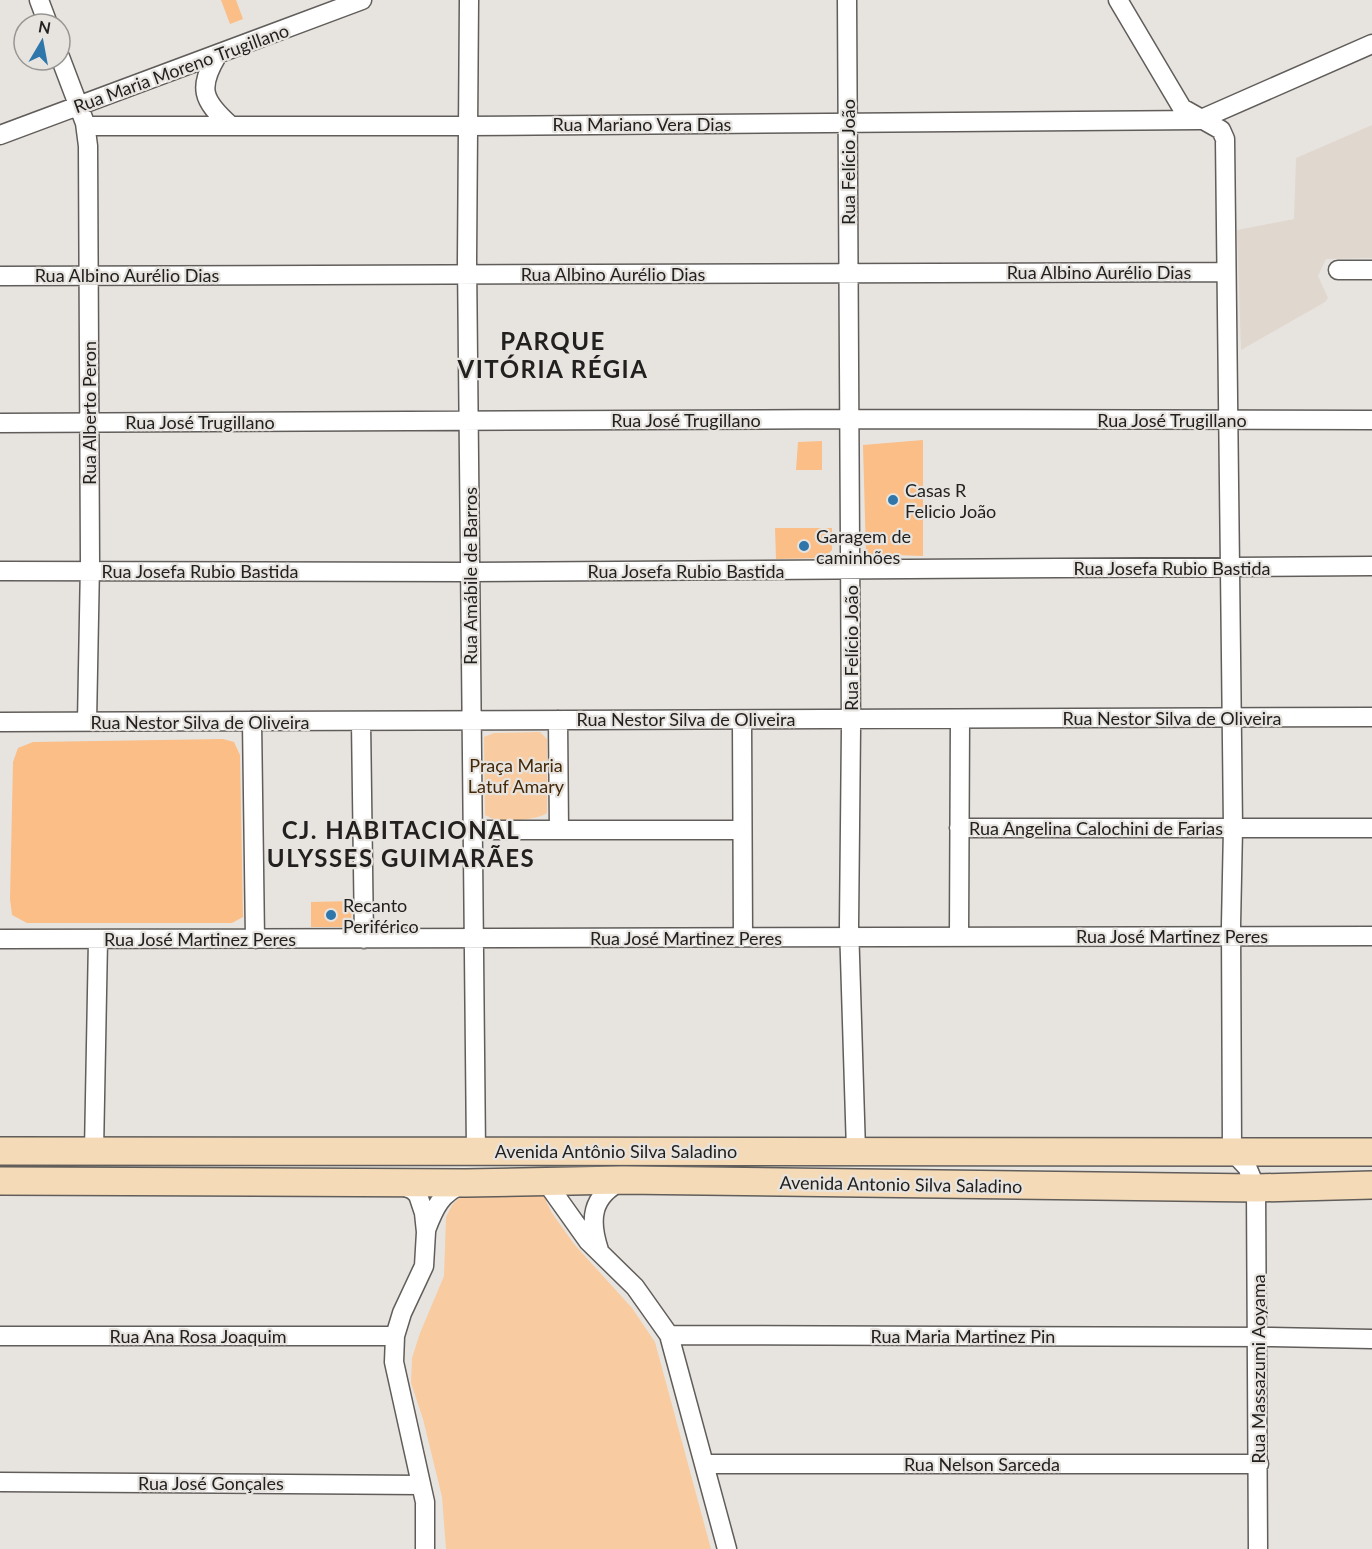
<svg xmlns="http://www.w3.org/2000/svg" width="1372" height="1549" font-family="Lato,sans-serif">
	<style>
		.built { fill: #e0d7ce }
		.green { fill: #f9cba0 }
		.building { fill: #fabe86 }
		.lines { fill: none; stroke-linecap: round; stroke-linejoin: round }
		.street-casing { stroke: #605d5a; stroke-width: 21 }
		.secondary-casing { stroke: #605d5a; stroke-width: 30 }
		.street { stroke: #fff; stroke-width: 18 }
		.secondary { stroke: #f5dab7; stroke-width: 27 }
		.poi-dot { fill: #2f76aa; stroke: #e7e4e0; stroke-width: 2 }
		.labels { text-anchor: middle; dominant-baseline: central; stroke-width: 4.5; stroke-linejoin: round; paint-order: stroke }
		.street-label { font-size: 18px; fill: #222120; stroke: #e7e4e0 }
		.poi-label { font-size: 18px; fill: #222120; stroke: #e7e4e0; text-anchor: start }
		.park-label { font-size: 18px; fill: #452808; stroke: #e7e4e0 }
		.district-label { font-size: 24px; font-weight: bold; letter-spacing: 1.5px; fill: #222120; stroke: #e7e4e0 }
	</style>
	<rect width="100%" height="100%" fill="#e7e4e0"/>
	<!-- built -->
	<path class="built" d="M1372 125V258L1326 259 1318 276 1328 298 1325 302 1241 350 1237 230 1294 219 1296 158Z"/>
	<!-- green -->
	<path class="green" d="M540 732 547 739V813C538 820 506 822 494 819 493 819 485 815 485 815L484 737 494 733Z
		M546 1194V1201L552 1213 574 1244 632 1308 655 1342 711 1549H446L442 1497 423 1419 411 1383 412 1358 420 1333 444 1276 446 1217 452 1205 462 1195Z"/>
	<!-- building -->
	<path class="building" d="M221 0H236L243 19 230 24Z
		M923 440V556L866 554 863 445Z
		M822 441V470H796L798 442Z
		M775 528H832V550L824 558 776 559Z
		M223 739 234 742 240 755 243 917 232 923H27L12 915 10 899 13 762 18 748 33 742Z
		M352 901 351 927H311V902Z"/>
	<g class="lines">
		<!-- street casing -->
		<g class="street-casing">
			<path id="street" d="M39 0 48 24
				M469 0 467 260 476 1152
				M847 0 851 728 849 925 856 1151
				M1118 0 1182 108 1221 130 1225 139 1233 828 1231 925 1232 1151 1247 1167 1256 1188 1258 1549
				M217 56C198 88 202 100 230 125
				M60 57 85 123 88 146 90 564 87 722
				M86 126H467L1199 120 1372 44
				M0 135 362 0
				M1338 270H1372
				M0 276 1226 272
				M0 423 848 419 1372 420
				M0 571 469 572 1372 566
				M558 720 559 830
				M742 720 743 937
				M252 721 255 939
				M361 721 364 939
				M0 722 1372 717
				M959 828H1372
				M472 830H742
				M959 937 960 719
				M0 939 1372 936
				M94 1151 98 940
				M546 1182 588 1241 635 1287 669 1335 727 1549
				M398 1184 413 1190 418 1195 424 1213 426 1232 424 1266 402 1313 395 1336 394 1362 425 1502V1549
				M426 1230C434 1209 441 1192 464 1184
				M599 1250C589 1220 591 1196 622 1181
				M669 1335 1271 1337 1372 1339
				M0 1336H395
				M705 1464H1259
				M0 1482 421 1485"/>
		</g>
		<!-- secondary casing -->
		<g class="secondary-casing">
			<path id="secondary" d="M0 1151 1372 1152
				M0 1181 466 1183 623 1180 1256 1188 1372 1185"/>
		</g>
		<!-- street -->
		<use href="#street" class="street"/>
		<!-- secondary -->
		<use href="#secondary" class="secondary"/>
	</g>
	<!-- markers -->
	<g class="poi-dot">
		<circle cx="893" cy="500" r="6"/>
		<circle cx="804" cy="546" r="6"/>
		<circle cx="331" cy="915" r="6"/>
	</g>
	<g class="labels">
		<!-- street labels -->
		<g class="street-label">
			<text transform="translate(181 68) rotate(-20)">Rua Maria Moreno Trugillano</text>
			<text x="642" y="124">Rua Mariano Vera Dias</text>
			<text transform="translate(848 162) rotate(-90)">Rua Felício João</text>
			<text x="1099" y="272">Rua Albino Aurélio Dias</text>
			<text x="613" y="274">Rua Albino Aurélio Dias</text>
			<text x="127" y="275">Rua Albino Aurélio Dias</text>
			<text transform="translate(89 413) rotate(-90)">Rua Alberto Peron</text>
			<text x="686" y="420">Rua José Trugillano</text>
			<text x="1172" y="420">Rua José Trugillano</text>
			<text x="200" y="422">Rua José Trugillano</text>
			<text x="1172" y="568">Rua Josefa Rubio Bastida</text>
			<text x="200" y="571">Rua Josefa Rubio Bastida</text>
			<text x="686" y="571">Rua Josefa Rubio Bastida</text>
			<text transform="translate(470 576) rotate(-90)">Rua Amábile de Barros</text>
			<text transform="translate(851 648) rotate(-90)">Rua Felício João</text>
			<text x="1172" y="718">Rua Nestor Silva de Oliveira</text>
			<text x="686" y="719">Rua Nestor Silva de Oliveira</text>
			<text x="200" y="722">Rua Nestor Silva de Oliveira</text>
			<text x="1096" y="828">Rua Angelina Calochini de Farias</text>
			<text x="1172" y="936">Rua José Martinez Peres</text>
			<text x="686" y="938">Rua José Martinez Peres</text>
			<text x="200" y="939">Rua José Martinez Peres</text>
			<text x="616" y="1151">Avenida Antônio Silva Saladino</text>
			<text transform="translate(901 1184) rotate(1)">Avenida Antonio Silva Saladino</text>
			<text x="198" y="1336">Rua Ana Rosa Joaquim</text>
			<text x="963" y="1336">Rua Maria Martinez Pin</text>
			<text transform="translate(1258 1369) rotate(-90)">Rua Massazumi Aoyama</text>
			<text x="982" y="1464">Rua Nelson Sarceda</text>
			<text x="211" y="1483">Rua José Gonçales</text>
		</g>
		<!-- poi labels -->
		<g class="poi-label">
			<text x="905" y="490">Casas R<tspan x="905" dy="21">Felicio João</tspan></text>
			<text x="816" y="536">Garagem de<tspan x="816" dy="21">caminhões</tspan></text>
			<text x="343" y="905">Recanto<tspan x="343" dy="21">Periférico</tspan></text>
		</g>
		<!-- park labels -->
		<g class="park-label">
			<text x="516" y="765">Praça Maria<tspan x="516" dy="21">Latuf Amary</tspan></text>
		</g>
		<!-- district labels -->
		<g class="district-label">
			<text x="553" y="340">PARQUE<tspan x="553" dy="28">VITÓRIA RÉGIA</tspan></text>
			<text x="401" y="829">CJ. HABITACIONAL<tspan x="401" dy="28">ULYSSES GUIMARÃES</tspan></text>
		</g>
	</g>
	<!-- north arrow -->
	<g transform="translate(42 42) rotate(10)"><circle r="28" fill="#e7e4e0" stroke="#989693" stroke-width="1.5"/>
	<path d="M0-4.5L10 22L0 15L-10 22Z" fill="#2f76aa"/>
	<text y="-9" font-size="16" font-weight="bold" text-anchor="middle" fill="#222120">N</text>
	</g>
</svg>
